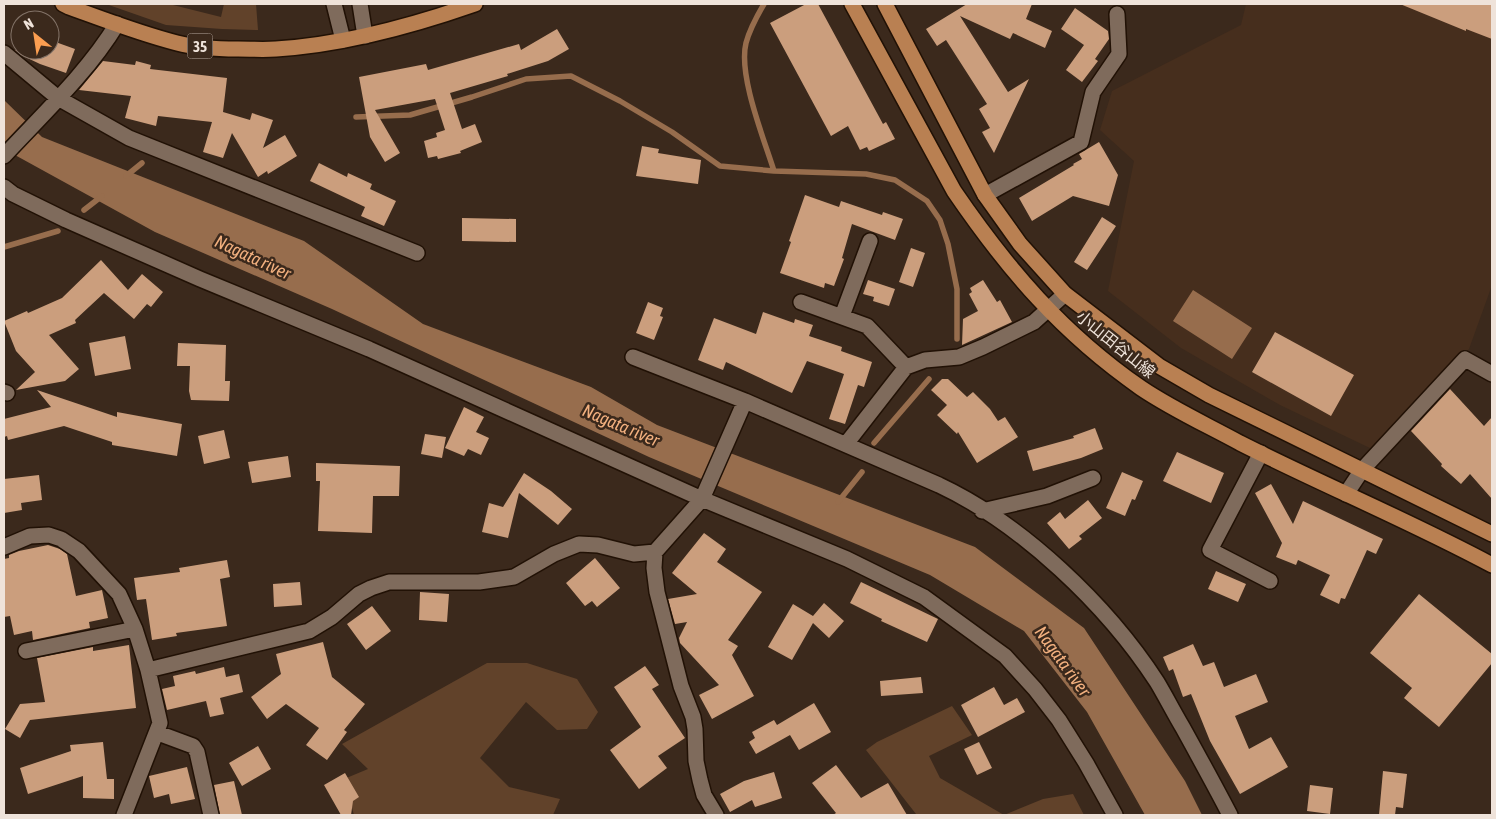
<svg xmlns="http://www.w3.org/2000/svg" width="1496" height="819" font-family="'Asap Condensed','Noto Sans JP',sans-serif">
	<style>
		.built { fill: #462e1d }
		.green { fill: #61422a }
		.water { fill: #976d4d }
		.lines { fill: none; stroke-linecap: round; stroke-linejoin: round }
		.stream { stroke: #976d4d; stroke-width: 5.5 }
		.building { fill: #cb9e7d }
		.minor-casing { stroke: #211105; stroke-width: 18 }
		.major-casing { stroke: #211105; stroke-width: 18 }
		.minor { stroke: #7f6b5c; stroke-width: 15 }
		.major { stroke: #b98052; stroke-width: 15 }
		.labels { text-anchor: middle; dominant-baseline: central; stroke-width: 5; stroke-linejoin: round; paint-order: stroke }
		.shield { fill: #3b291c; stroke: #b9aba1; stroke-width: 1 }
		.shield-label { font-size: 15px; font-weight: bold; fill: #efe3da }
		.street-label { font-size: 16px; fill: #efe3da; stroke: #3b291c }
		.water-label { font-size: 18px; font-style: italic; fill: #f2b07f; stroke: #3b291c }
	</style>
	<rect width="100%" height="100%" fill="#3b291c"/>
	<!-- built -->
	<path class="built" d="M1246 4H1492V279L1491 288 1469 349 1372 449 1280 405 1181 348 1108 291 1134 161 1100 130 1112 91 1241 25Z"/>
	<!-- green -->
	<path class="green" d="M106 4H169L221 17 224 4H256L258 30 222 29 166 25Z
		M487 663H527L577 679 598 712 587 729 557 730 526 702 480 758 509 787 560 799 553 815H354L344 779 368 769 342 744Z
		M952 706 972 735 929 756 940 778 1004 815 1043 799 1073 794 1084 815H915L916 814 866 750 877 742Z"/>
	<!-- water -->
	<path class="water" d="M4 100 42 137 304 241 423 324 591 387 657 425 975 547 1084 628 1185 781 1202 815H1145L1087 712 1024 631 930 575 649 457 332 309 155 232 4 149Z
		M1193 290 1252 328 1232 359 1173 321Z"/>
	<g class="lines">
		<!-- stream -->
		<path class="stream" d="M764 4C757 16 750 28 746 43 738 75 764 139 774 171
			M356 117 410 115 472 97 526 79 571 76 620 101 672 132 720 166 774 171 866 174 895 180 927 201 940 220 948 244 957 289V339
			M126 176 142 163
			M84 210 102 196
			M4 247 58 231
			M874 443 929 379
			M838 502 862 472"/>
	</g>
	<!-- building -->
	<path class="building" d="M806 4H818L883 124 886 122 895 139 869 151 867 147 860 150 848 126 831 136 770 23Z
		M967 4H1032L1026 19 1052 31 1045 48 1013 33 1010 39 960 16 1008 92 1029 79 994 153 982 132 990 128 979 109 987 104 946 40 937 46 926 29Z
		M1400 4H1492V39L1466 29V31Z
		M1075 8 1108 31 1109 39 1095 59 1098 61 1082 82 1066 70 1084 45 1061 29Z
		M557 29 569 49 548 61 507 74 508 76 450 93 462 129 475 124 482 142 460 151 461 153 438 159 437 156 428 158 424 141 437 137 436 133 445 130 435 99 375 110 400 153 385 162 370 137 359 77 426 64 428 70 519 44 521 50Z
		M50 40 75 49 66 73 40 64 21 55 15 50H50Z
		M103 61 135 65 136 61 151 65 150 69 227 78 223 112 250 120 252 113 273 120 263 148 285 135 297 156 268 174 267 171 258 177 232 133 223 158 203 152 212 122 158 116 156 126 125 118 131 96 79 90Z
		M1099 142 1118 175 1109 206 1073 196 1032 221 1019 198 1074 165 1073 164 1082 159 1079 154Z
		M642 146 659 149 658 153 701 160 698 184 636 176Z
		M319 163 347 177 348 173 372 184 370 189 396 201 384 226 361 216 365 207 310 181Z
		M805 195 839 207 841 201 882 215 883 212 903 219 895 240 852 224 842 258 844 259 834 286 825 283 824 288 780 273 791 242 789 241Z
		M1102 217 1116 226 1087 270 1074 262Z
		M462 218 516 219V242L462 241Z
		M911 248 925 253 913 287 899 282Z
		M101 260 128 290 142 274 163 292 151 307 147 304 134 319 104 293 75 320 76 323 49 335 79 369 65 381 16 390 35 372 16 351 4 321 27 311 28 313 62 298Z
		M868 280 895 289 889 306 873 301 874 297 863 294Z
		M983 280 997 302 1000 300 1012 322 962 345 963 319 978 311 969 294 972 292 970 288Z
		M648 302 663 308 660 316 663 317 654 340 636 333Z
		M763 312 794 323 795 319 813 325 809 336 842 347 841 351 872 362 864 387 858 385 845 424 829 419 844 374 807 361 792 393 726 362 723 370 698 360 714 318 756 334Z
		M1275 332 1354 375 1331 416 1252 372Z
		M125 336 131 369 95 376 89 343Z
		M178 343 226 345 225 381H230L229 401 191 400 189 391 190 366H177Z
		M942 379H948L967 397 973 392 990 409 998 421 1005 417 1018 437 977 463 958 432 957 434 937 415 947 405 931 390Z
		M1450 389 1484 426 1492 417V499L1470 474 1461 484 1441 466 1442 464 1411 431Z
		M37 390 117 417V412L182 424 177 456 112 445V442L64 426 8 440 7 436 4 437V419L51 407Z
		M464 407 484 417 476 432 489 438 481 455 468 449 464 456 445 448Z
		M1095 428 1103 449 1081 458 1033 471 1027 451 1074 438 1073 436Z
		M224 430 230 458 204 464 198 436Z
		M425 434 446 437 442 458 421 454Z
		M1177 452 1224 473 1211 503 1163 481Z
		M288 456 291 477 252 483 248 462Z
		M316 463 400 466 399 496H373L372 533 318 531 320 481H316Z
		M1122 472 1143 481 1135 500 1132 499 1125 516 1106 508Z
		M524 473 551 491 572 509 558 525 519 493 508 538 482 532 489 503 503 507Z
		M39 475 42 500 21 503 22 510 4 513V479Z
		M1271 484 1293 524 1303 501 1383 539 1376 554 1367 550 1345 599 1341 598 1339 604 1320 595 1330 575 1298 560 1296 565 1276 557 1282 543 1255 493Z
		M1088 500 1102 518 1079 536 1082 539 1069 549 1047 523 1060 512 1065 519Z
		M704 533 726 549 717 562 762 592 728 640 738 646 732 655 754 696 712 719 699 695 719 685 680 643 679 638 687 622 675 624 668 599 697 594 672 573Z
		M48 545 60 549 67 554 76 596 102 590 108 618 89 622 90 628 33 640 32 631 14 635 10 616 4 617V559L9 558V555L19 551Z
		M595 558 620 588 597 607 592 601 585 606 566 583Z
		M227 560 230 577 220 579 227 626 176 633 177 636 152 640 146 599 137 600 134 578 180 572 179 568Z
		M1216 571 1246 584 1238 602 1208 589Z
		M300 582 302 605 274 607 273 584Z
		M861 582 938 619 927 642 881 621 882 619 850 603Z
		M420 592 449 594 447 622 419 620Z
		M1419 594 1492 654V663L1439 727 1404 698 1412 688 1370 653Z
		M824 603 844 621 829 638 813 623 792 660 768 647 793 604 813 616Z
		M372 606 391 631 366 650 347 624Z
		M323 642 332 677 365 704 344 730 347 732 327 760 306 745 319 728 286 704 267 719 251 697 281 674 276 654Z
		M1193 644 1203 666 1214 662 1224 687 1256 674 1268 702 1235 716 1249 749 1271 737 1288 767 1240 794 1210 741 1191 694 1183 697 1173 669 1169 671 1163 657Z
		M129 645 136 708 30 720 20 738 5 729 20 704 45 702 37 658 93 647V651Z
		M645 666 659 685 652 689 685 738 658 756 667 768 639 789 610 750 641 727 614 687Z
		M224 667 226 677 239 674 243 692 220 698 224 714 210 717 206 701 167 710 162 689 175 686 173 676 195 671 196 674Z
		M921 677 923 693 881 696 880 681Z
		M994 687 1004 705 1017 698 1025 712 978 737 961 705Z
		M814 703 831 732 799 750 790 735 756 754 749 742 755 738 752 732 774 720 777 725Z
		M103 742 107 779H114V799L83 798V776L28 794 20 768 71 751 70 745Z
		M979 742 992 768 977 775 964 749Z
		M258 746 271 769 242 786 229 763Z
		M836 765 861 798 888 783 907 815H833L836 813 812 783Z
		M187 767 195 799 171 804 169 794 154 798 149 776Z
		M1383 771 1407 774 1403 808 1396 807 1395 815H1379Z
		M774 772 782 798 755 807 752 800 730 812 720 794 744 781Z
		M345 773 359 797 353 801 351 815H341L324 785Z
		M234 781 242 815H220L214 785Z
		M1310 785 1333 788 1330 814 1307 811Z"/>
	<g class="lines">
		<!-- minor casing -->
		<g class="minor-casing">
			<path id="minor" d="M334 4 343 40
				M360 4 365 36
				M4 53 58 98 129 138 417 253
				M4 156C42 115 88 72 117 24
				M4 187 13 194 66 220 200 279 369 349 702 499 847 559 924 597 1005 656 1035 689 1059 720 1086 763 1115 815
				M985 195 1081 142 1093 92 1119 54 1117 14
				M801 302 867 326 906 367
				M842 316 870 241
				M633 357 745 401 939 485C1022 524 1107 605 1157 682 1166 697 1174 713 1183 728 1199 757 1215 786 1230 815
				M4 392 7 393
				M846 444 906 367 925 360 959 357 983 347 1034 322 1065 294
				M1261 453 1210 550 1270 581
				M1346 494 1362 470 1465 359 1492 374
				M982 511 1047 496 1093 478
				M4 547 30 536 49 535 61 539 79 551 119 594 135 629 148 670 160 723 124 815
				M26 651 135 629
				M148 670 309 631 332 617 359 594 371 588 389 582H479L514 577 554 554 579 544 598 545 634 554 655 552
				M158 733 193 746 197 752 211 815
				M716 815 704 795 700 780 696 761 695 729 693 717 681 686 657 592 654 568 655 552 702 499 745 401"/>
		</g>
		<!-- major casing -->
		<g class="major-casing">
			<path id="major" d="M63 4 69 7C105 20 141 34 177 43 196 48 218 49 238 49 250 49 263 50 276 49 343 45 412 26 475 4
				M852 4 954 191C1008 270 1062 333 1141 388 1172 409 1207 425 1240 443 1323 485 1410 521 1492 565
				M885 4 985 195 1020 244 1065 294 1159 366 1209 395 1492 534"/>
		</g>
		<!-- minor -->
		<use href="#minor" class="minor"/>
		<!-- major -->
		<use href="#major" class="major"/>
	</g>
	<g class="labels">
		<!-- shield labels -->
		<rect class="shield" x="187.5" y="33.5" width="25" height="25" rx="4"/>
		<g class="shield-label">
			<text x="200" y="46">35</text>
		</g>
		<!-- street labels -->
		<g class="street-label">
			<text transform="translate(1116 344) rotate(39)">小山田谷山線</text>
		</g>
		<!-- water labels -->
		<g class="water-label">
			<text transform="translate(253 257) rotate(25)">Nagata river</text>
			<text transform="translate(621 425) rotate(23)">Nagata river</text>
			<text transform="translate(1063 661) rotate(54)">Nagata river</text>
		</g>
	</g>
	<!-- border -->
	<rect width="1496" height="819" fill="none" stroke="#efe3da" stroke-width="10"/>
	<!-- north arrow -->
	<g transform="translate(35 35) rotate(330)"><circle r="24" fill="#3b291c" stroke="#837368"/>
	<path d="M0-4L9 19L0 12L-9 19Z" fill="#fb9e51"/>
	<text y="-8" font-size="14" font-weight="bold" text-anchor="middle" fill="#efe3da">N</text>
	</g>
</svg>
